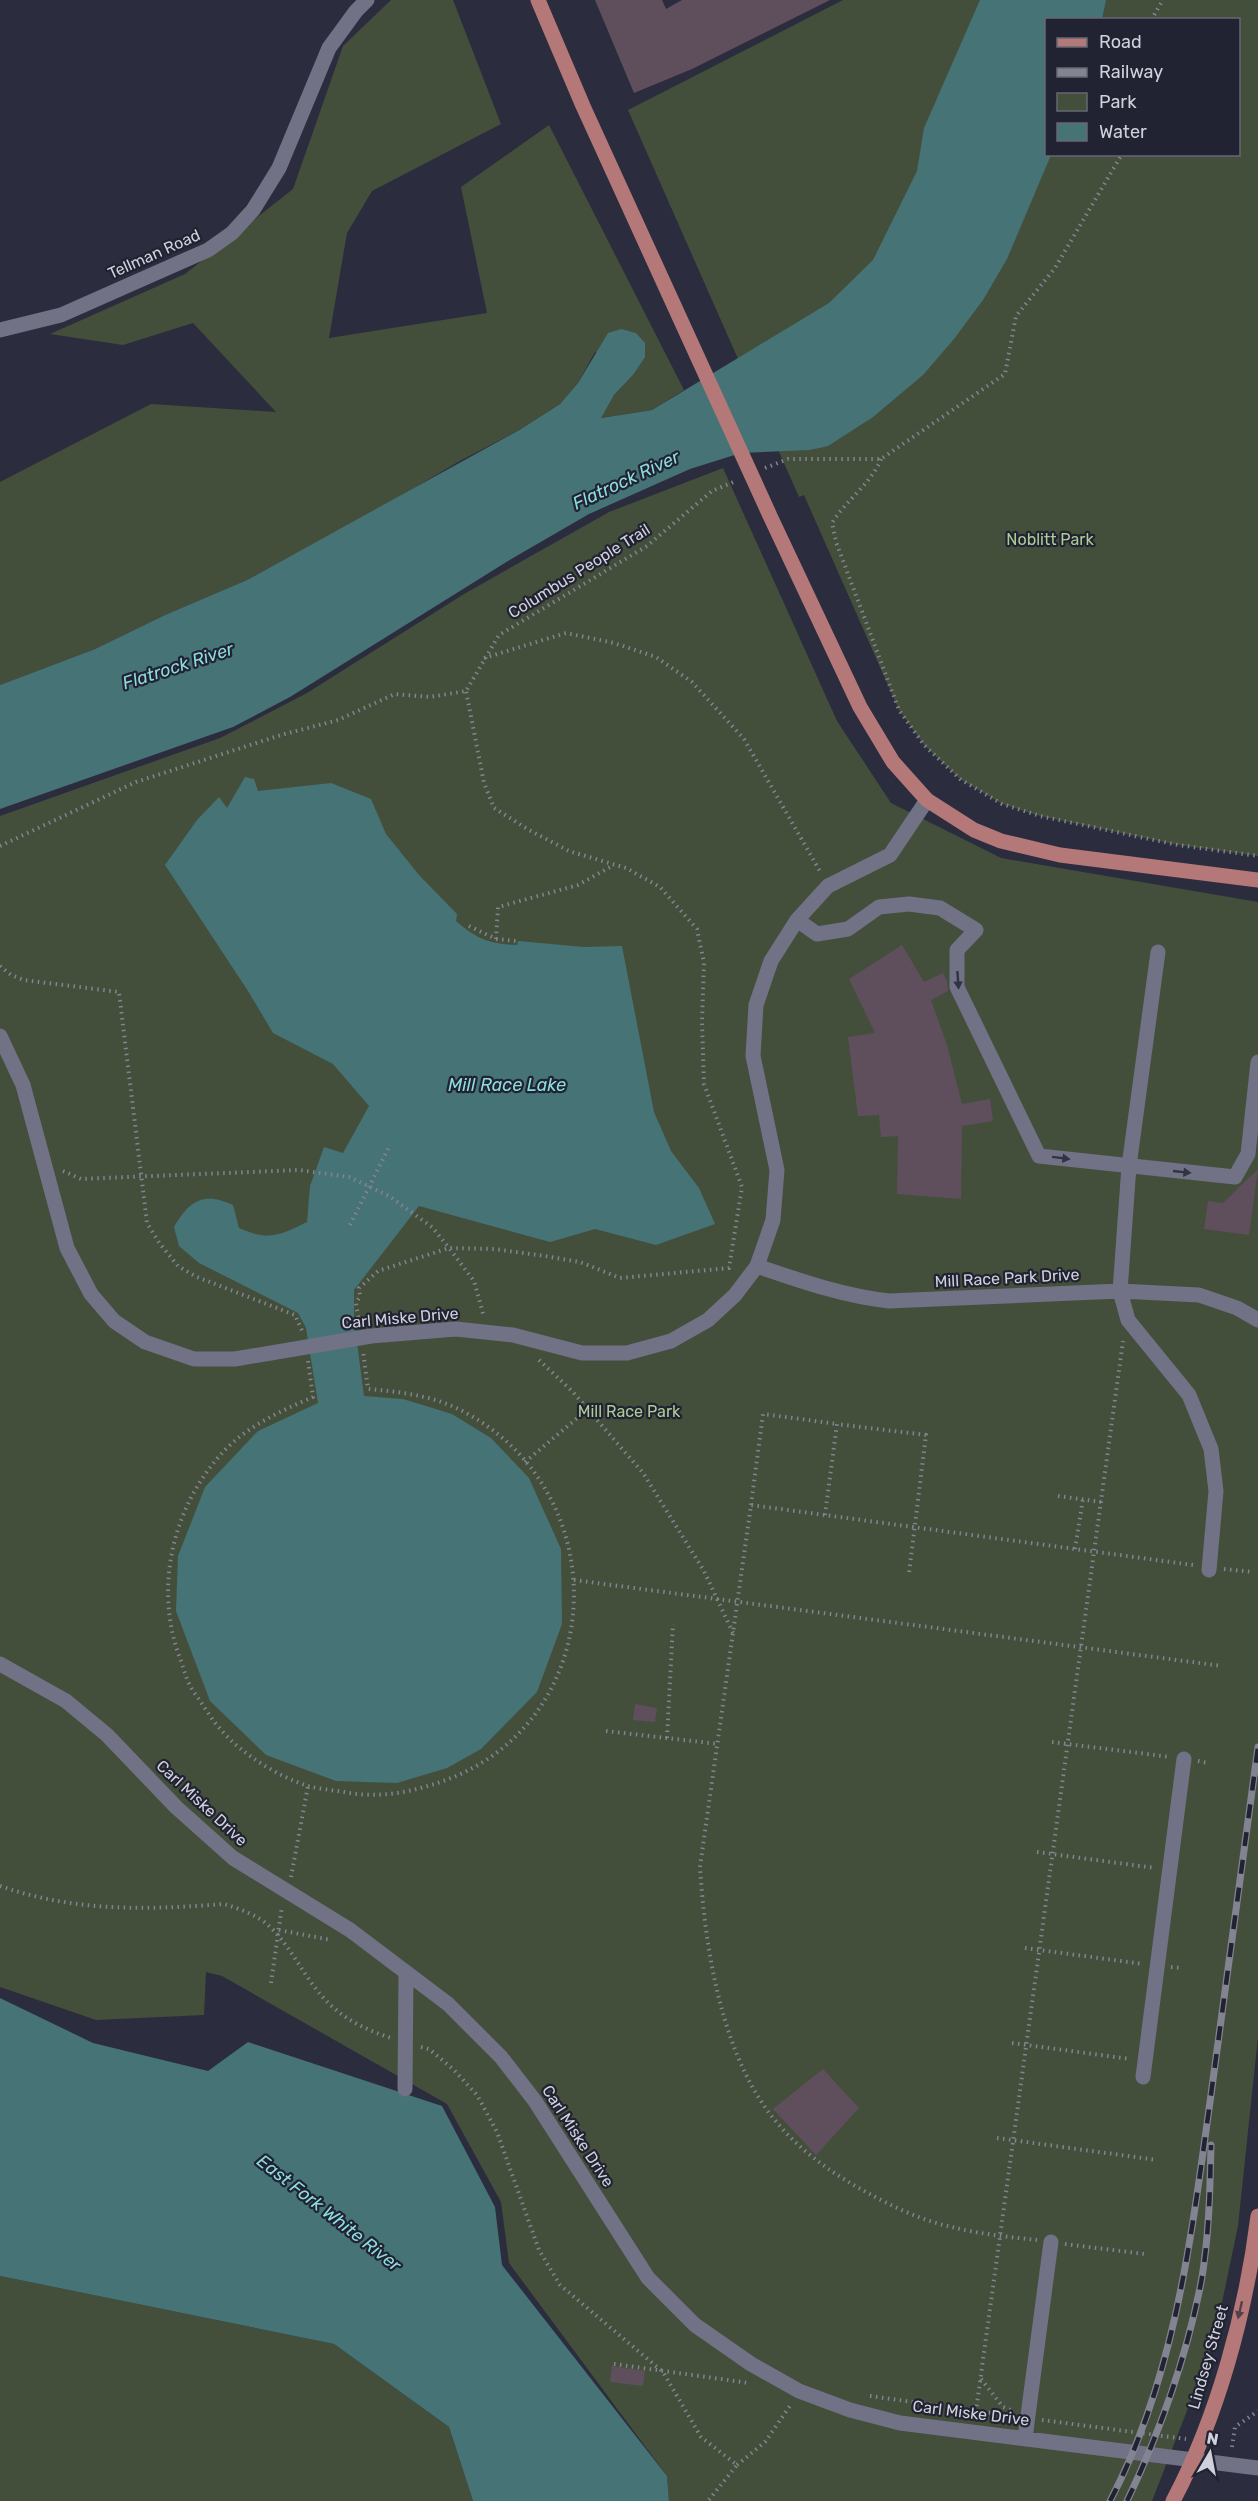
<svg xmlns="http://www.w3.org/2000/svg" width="1258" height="2501" font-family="Rubik,sans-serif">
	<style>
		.green { fill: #434f3b; fill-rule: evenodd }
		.water { fill: #467375 }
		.building { fill: #5f4f5d }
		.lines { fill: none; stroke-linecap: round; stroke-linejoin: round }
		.path { stroke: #838491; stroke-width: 4; stroke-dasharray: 1.5 4.5; stroke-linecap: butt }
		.minor { stroke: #717286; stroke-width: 15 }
		.major { stroke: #b47878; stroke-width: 15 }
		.rail-casing { stroke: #838492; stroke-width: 7 }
		.rail { stroke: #212232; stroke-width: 4.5; stroke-dasharray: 14; stroke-linecap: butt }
		.oneway { fill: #313243 }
		.oneway2 { fill: #54404a }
		.labels { text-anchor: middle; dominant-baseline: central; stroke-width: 4.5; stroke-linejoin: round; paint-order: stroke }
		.street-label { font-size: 16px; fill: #d0d1dc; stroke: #212232 }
		.park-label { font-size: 16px; fill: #aecc96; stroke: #212232 }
		.water-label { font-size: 18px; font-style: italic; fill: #8bdcdf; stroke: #212232 }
	</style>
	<rect width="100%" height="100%" fill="#2b2c3d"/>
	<!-- green -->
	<path class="green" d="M391 0H453L501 124 372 191 347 233 329 338 487 313 461 187 549 125 684 390 652 410 600 418 614 395 633 375 595 352 578 383 560 404 521 429 458 462 392 501 247 580 165 615 95 649 0 685V482L151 404 276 412 193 323 123 345 50 334 185 274 293 189 343 46Z
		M843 0H1258V856L1178 845 1040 816 1002 804 960 779 924 745 899 710 804 495 799 497 628 110ZM1046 20H1238V154H1046Z
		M723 468 837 721 891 803 1001 858 1258 902V2037L1238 2226 1214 2341 1152 2501H669L667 2476 509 2263 501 2202 447 2104 222 1976 206 1972 204 2015 96 2020 0 1987V816L220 738 307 693 464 594 609 512Z
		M0 2276 334 2344 449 2427 473 2501H0Z"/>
	<!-- water -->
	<path class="water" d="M980 0H1106L1102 19 1046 20V154L1051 155 1007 259 983 300 954 339 923 375 873 417 828 446 810 450 741 453 690 469 589 514 513 558 290 697 233 727 0 809V685L95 649 165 615 247 580 521 429 560 404 578 383 608 333 621 329 636 333 645 343V357L633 375 614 395 601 418 652 410 829 303 873 260 917 171 924 128Z
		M245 777 254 779 258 791 331 783 371 799 386 834 419 875 457 914 456 921C477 939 489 944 517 945L518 941 584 947 622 946 654 1112 671 1151 699 1188 715 1224 656 1245 595 1229 550 1242 419 1206 354 1290V1320L364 1396 403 1399 452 1414 491 1438 529 1478 561 1549 562 1624 537 1692 481 1749 447 1768 397 1783 336 1781 266 1755 210 1701 176 1611 178 1556 205 1487 258 1431 318 1403 306 1328 298 1313 199 1263 179 1246 174 1227C189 1201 203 1191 233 1205L239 1228C269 1241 278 1236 307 1222L310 1186 324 1147 343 1153 369 1106 333 1064 273 1033 248 991 165 865 197 820 219 797 227 808Z
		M0 1998 93 2043 208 2071 248 2042 442 2106 495 2207 502 2265 667 2476 669 2501H473L449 2427 334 2344 0 2276Z"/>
	<!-- building -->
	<path class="building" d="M595 0H662L666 9 682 0H830L692 69 634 93Z
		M902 945 924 982 943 973 947 981 948 991 931 1000 947 1045 962 1104 990 1099 993 1121 962 1126 961 1199 897 1194 898 1136 881 1137 879 1115 858 1116 848 1037 875 1033 849 979Z
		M1258 1169 1249 1235 1204 1229 1208 1201 1223 1203Z
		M635 1704 657 1708 655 1722 633 1720Z
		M823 2069 859 2108 816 2155 773 2109Z
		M612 2366 645 2371 643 2386 610 2382Z"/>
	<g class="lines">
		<!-- path -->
		<path class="path" d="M1151 20 1163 0
			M881 459C871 484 846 500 832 523L836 542 899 710 924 745 960 779 1002 804 1040 816 1178 845 1258 856
			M765 468 788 459H881L1005 374 1016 316 1055 268 1122 154
			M484 658 566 633 614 643 656 657 692 682 744 739 821 873
			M0 846 136 782 281 735 338 720 395 694 430 697 466 691 499 635 647 546 712 491 736 481
			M469 926 496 939 516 941
			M496 939 498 907 578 885 614 865
			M0 966 11 975 24 980 119 992 147 1223 160 1244 178 1266 197 1277 295 1315 303 1333
			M63 1171 81 1179 299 1170 349 1177 389 1196 432 1227 449 1248 494 1249 545 1256 580 1262 620 1278 729 1268 742 1187 704 1084 702 1022 704 963 697 929 660 887 626 868 569 851 529 830 494 808 484 783 466 691
			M350 1225 389 1147
			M359 1323 356 1303 360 1296 359 1288 378 1271 449 1248 474 1281 484 1317
			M539 1360 572 1391 643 1473 704 1571 733 1633
			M308 1361 313 1397C281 1411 249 1425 224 1451 172 1506 153 1590 181 1661 185 1673 188 1685 196 1695 204 1706 211 1719 221 1730 242 1754 277 1776 308 1786 319 1789 332 1790 344 1792 379 1799 413 1792 446 1780 608 1720 617 1497 468 1414 437 1396 402 1392 368 1389L363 1351
			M525 1462 588 1409
			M1058 1496 1101 1502
			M751 1505 763 1414 837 1424
			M825 1515 837 1424 926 1435 909 1573
			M1075 1549 1083 1499
			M1224 1569 1253 1572
			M574 1580 1222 1666
			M606 1731 718 1744
			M667 1738 673 1624
			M1052 1742 1170 1757
			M1198 1761 1208 1763
			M1037 1852 1155 1868
			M291 1877 308 1786
			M0 1886C75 1912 146 1910 224 1904 237 1908 251 1913 263 1921 292 1943 305 1984 334 2008 351 2023 370 2031 391 2038
			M279 1930 331 1940
			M1025 1948 1143 1964
			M1171 1967 1181 1968
			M271 1983 282 1906
			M1012 2043 1130 2059
			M421 2047 429 2049 453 2069 477 2095 497 2132 539 2250 560 2285 663 2372 701 2437 737 2465 708 2501
			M997 2138 1157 2160
			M1037 2240C1009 2237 979 2234 952 2227 923 2221 893 2207 868 2193 829 2172 793 2146 767 2110 720 2045 705 1945 700 1867L751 1505 1193 1565
			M1065 2244 1145 2254
			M614 2364 749 2383
			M981 2379 1003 2407 1013 2411
			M870 2396 1014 2416
			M975 2418 1123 1341
			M1042 2420 1186 2439
			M1232 2447 1235 2427 1258 2411
			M737 2465 765 2442 792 2403"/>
		<!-- minor -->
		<path class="minor" d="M0 330 61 315 208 250 232 233 253 210 279 168 329 48 356 11 367 0
			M797 920 817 934 848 929 879 907 909 904 940 908 976 930 957 950V987L1039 1156 1235 1177 1248 1154 1258 1062
			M1158 952 1129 1166 1120 1291 1128 1320 1189 1395 1211 1449 1216 1491 1209 1570
			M0 1036 23 1085 67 1248 91 1294 114 1321 145 1342 194 1359H235L371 1336 456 1329 513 1335 582 1353H627L671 1341 708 1320 735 1295 757 1266 773 1220 777 1170 753 1056 756 1005 771 961 797 920 828 886 890 855 927 800
			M757 1266C801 1281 843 1296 889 1301L1120 1291 1199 1295 1237 1308 1258 1320
			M0 1664 66 1701 107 1735 176 1807 233 1858 350 1930 448 2004 501 2057 535 2101 648 2278 695 2325 751 2364 799 2391 850 2410 900 2423 1258 2468
			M1143 2077 1184 1759
			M405 2089 406 1973
			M1025 2438 1051 2242"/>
		<!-- major -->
		<path class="major" d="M538 0 583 106 771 518 860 707 893 762 927 800 974 830 1001 841 1060 855 1258 880
			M1173 2501C1218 2416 1246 2312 1258 2216"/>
		<!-- rail casing -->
		<g class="rail-casing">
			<path id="rail" d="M1110 2501C1175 2377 1191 2239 1210 2102 1226 1984 1242 1866 1258 1747
				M1127 2501C1160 2432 1186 2358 1201 2283 1209 2238 1210 2191 1211 2145"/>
		</g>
		<!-- rail -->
		<use href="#rail" class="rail"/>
	</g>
	<!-- one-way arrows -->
	<defs><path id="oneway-solid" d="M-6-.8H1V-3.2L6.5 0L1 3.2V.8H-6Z" transform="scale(1.5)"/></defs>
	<g class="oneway">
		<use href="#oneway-solid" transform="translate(958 980) rotate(86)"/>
		<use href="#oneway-solid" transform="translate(1061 1158) rotate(7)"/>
		<use href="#oneway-solid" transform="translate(1182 1172) rotate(6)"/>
	</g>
	<use class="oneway2" href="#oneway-solid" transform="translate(1240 2310) rotate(103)"/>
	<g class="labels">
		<!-- street labels -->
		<g class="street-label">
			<text transform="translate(154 254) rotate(-24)">Tellman Road</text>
			<text transform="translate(579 571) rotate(-32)">Columbus People Trail</text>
			<text transform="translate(1007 1278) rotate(-3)">Mill Race Park Drive</text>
			<text transform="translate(400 1318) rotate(-5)">Carl Miske Drive</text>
			<text transform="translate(202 1803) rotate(43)">Carl Miske Drive</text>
			<text transform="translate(578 2136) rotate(57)">Carl Miske Drive</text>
			<text transform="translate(1208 2357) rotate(-74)">Lindsey Street</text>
			<text transform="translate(971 2413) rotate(7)">Carl Miske Drive</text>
		</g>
		<!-- park labels -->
		<g class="park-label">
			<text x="1050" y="539">Noblitt Park</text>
			<text x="629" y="1411">Mill Race Park</text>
		</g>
		<!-- water labels -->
		<g class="water-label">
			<text transform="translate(626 480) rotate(-25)">Flatrock River</text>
			<text transform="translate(178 666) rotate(-18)">Flatrock River</text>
			<text x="507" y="1085">Mill Race Lake</text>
			<text transform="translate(329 2213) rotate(38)">East Fork White River</text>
		</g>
	</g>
	<!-- legend -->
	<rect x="1045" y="18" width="195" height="138" fill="#212232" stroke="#676876" stroke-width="1.5"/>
	<rect x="1057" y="38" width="30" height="9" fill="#b47878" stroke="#676876" stroke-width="1.5"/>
	<text x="1099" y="48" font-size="18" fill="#d0d1dc">Road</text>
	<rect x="1057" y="68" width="30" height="9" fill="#838492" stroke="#676876" stroke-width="1.5"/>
	<text x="1099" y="78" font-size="18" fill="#d0d1dc">Railway</text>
	<rect x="1057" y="93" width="30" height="18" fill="#434f3b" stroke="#676876" stroke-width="1.5"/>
	<text x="1099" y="108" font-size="18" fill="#d0d1dc">Park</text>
	<rect x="1057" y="123" width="30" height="18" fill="#467375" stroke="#676876" stroke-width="1.5"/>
	<text x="1099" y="138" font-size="18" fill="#d0d1dc">Water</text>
	<!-- north arrow -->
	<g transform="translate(1210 2453) rotate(10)" stroke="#212232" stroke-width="4.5" paint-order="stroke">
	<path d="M0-4.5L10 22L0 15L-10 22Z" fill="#d0d1dc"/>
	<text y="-9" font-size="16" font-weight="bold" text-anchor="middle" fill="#d0d1dc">N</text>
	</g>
</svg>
